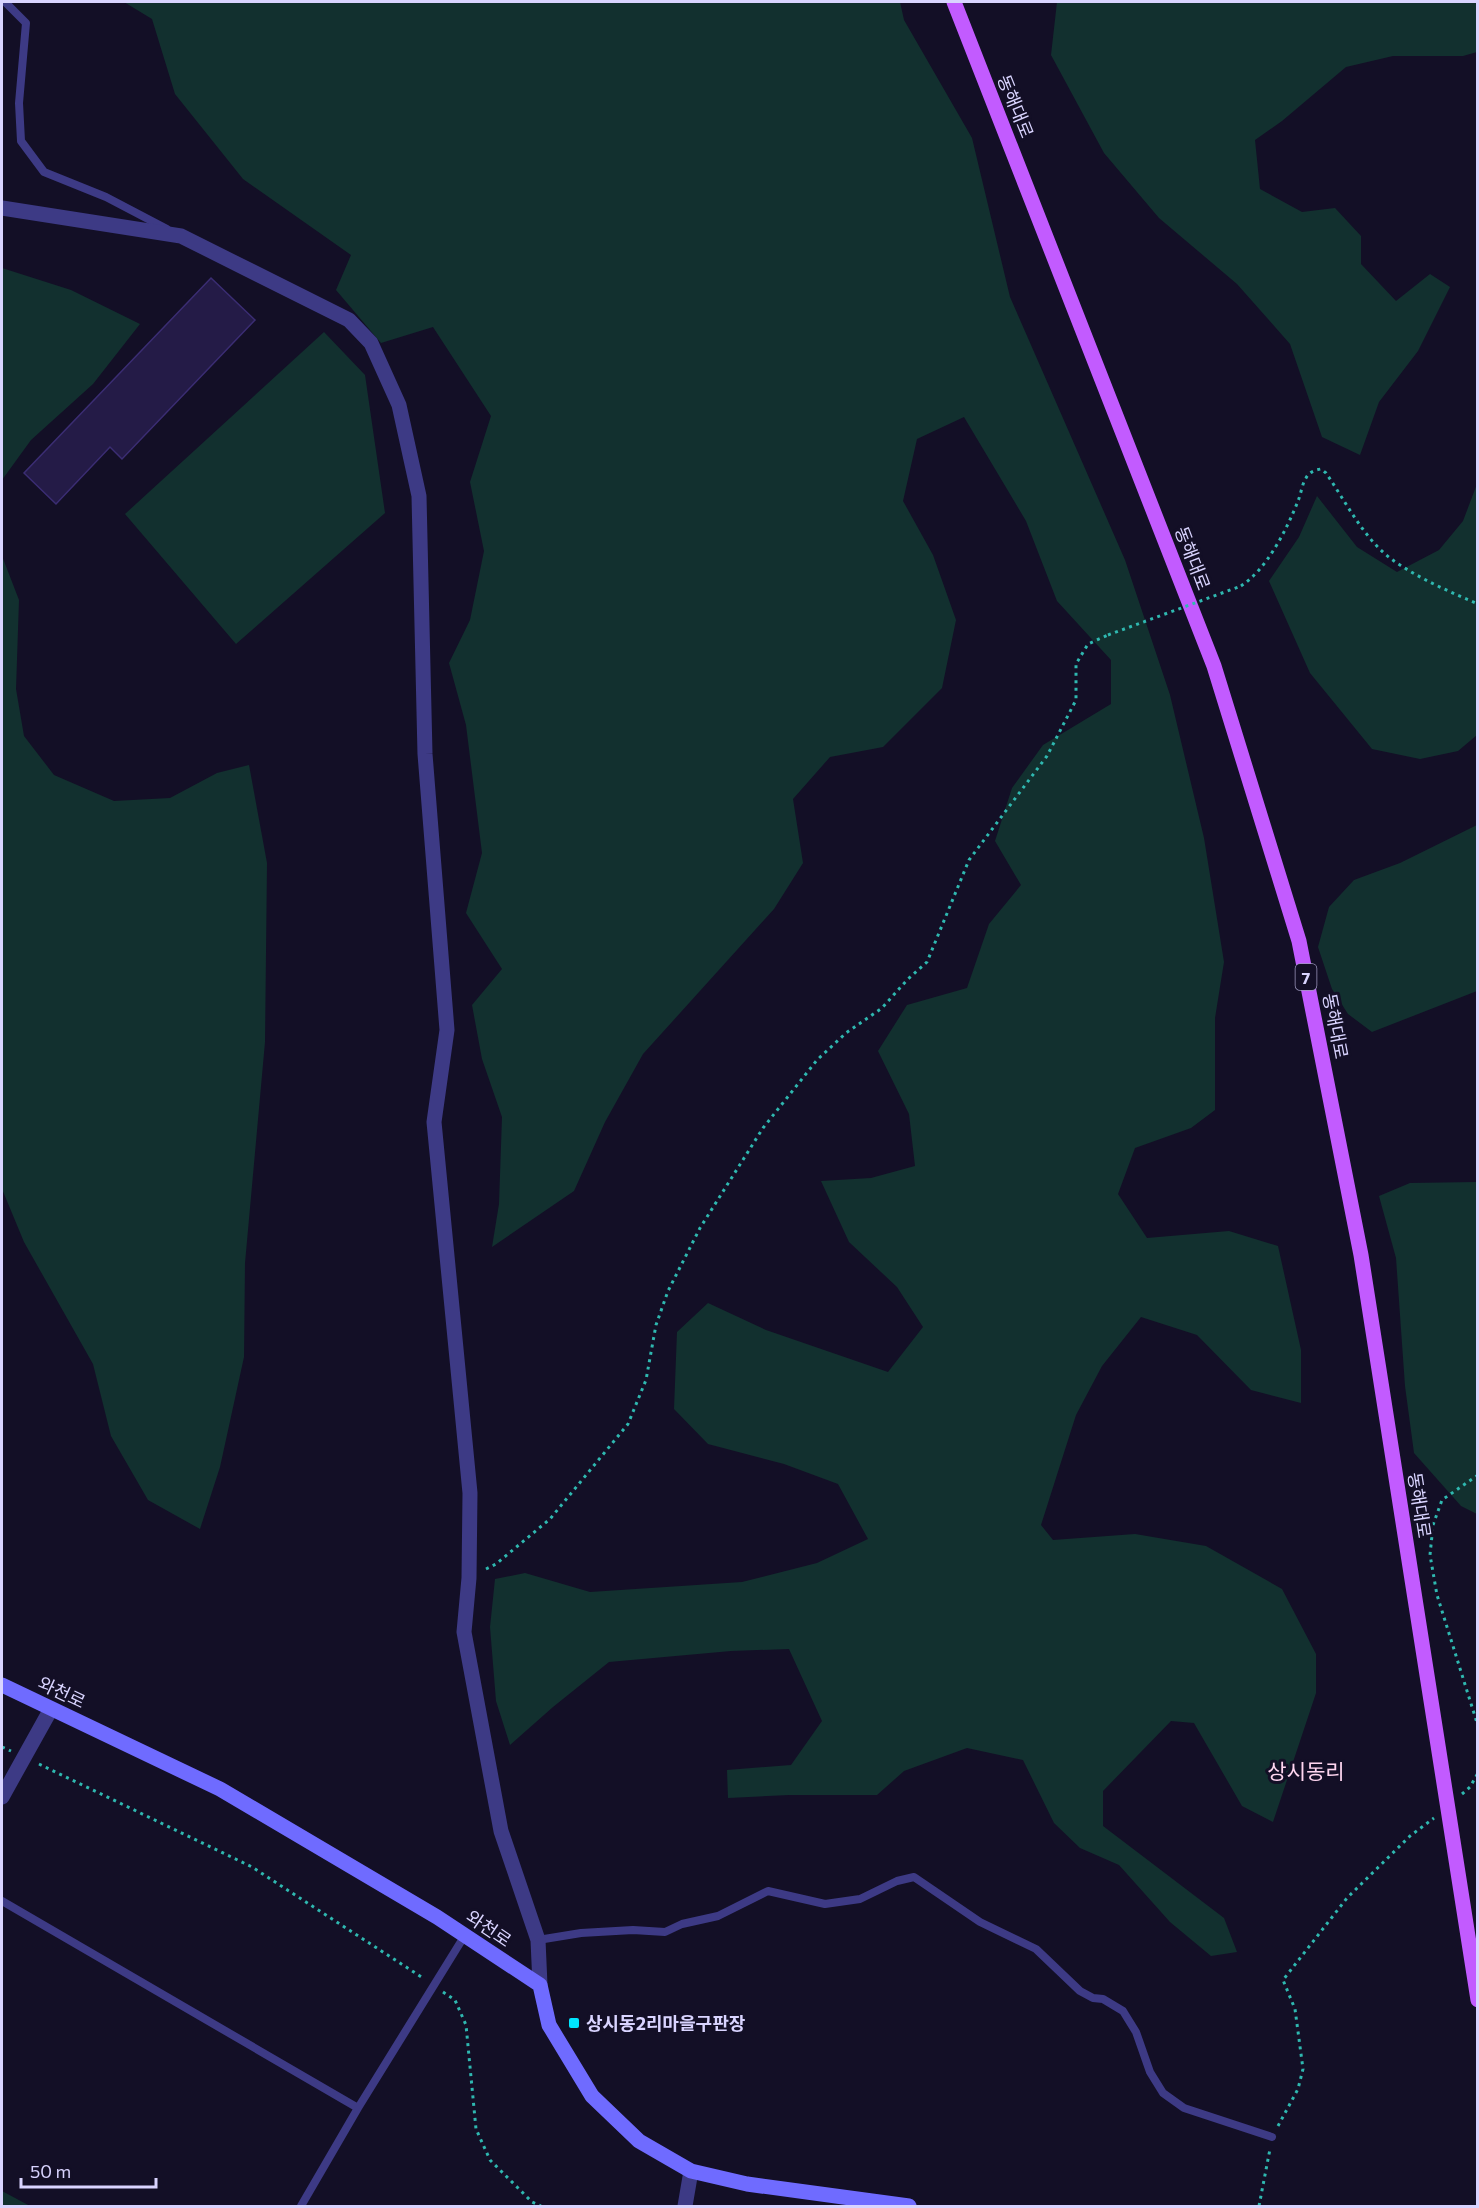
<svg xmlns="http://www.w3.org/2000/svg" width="1479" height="2208" font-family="Commissioner,'Noto Sans KR',sans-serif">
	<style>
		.green { fill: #12302f }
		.building { fill: #241b47; stroke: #3b2d73; stroke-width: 1.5 }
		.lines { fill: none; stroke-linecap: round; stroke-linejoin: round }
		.path { stroke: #2fb8b0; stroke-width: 3; stroke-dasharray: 3 4.5; stroke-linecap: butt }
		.lane { stroke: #3d3a85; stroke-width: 8 }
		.street { stroke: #3d3a85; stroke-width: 15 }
		.secondary { stroke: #6f6bff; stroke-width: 15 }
		.primary { stroke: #c25bff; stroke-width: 15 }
		.path-bridge { stroke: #2fb8b0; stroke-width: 3; stroke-dasharray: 3 4.5; stroke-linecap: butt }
		.poi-dot { fill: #00e5ff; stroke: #130f26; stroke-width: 2 }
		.labels { text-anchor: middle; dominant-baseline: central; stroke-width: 6; stroke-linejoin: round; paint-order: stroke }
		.shield { fill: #130f26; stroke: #9e99be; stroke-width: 1.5 }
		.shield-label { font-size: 16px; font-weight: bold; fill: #d9d4ff }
		.street-label { font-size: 18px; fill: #d9d4ff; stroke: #130f26 }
		.poi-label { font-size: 18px; font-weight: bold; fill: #d9d4ff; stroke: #130f26; text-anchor: start }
		.quarter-label { font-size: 21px; fill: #ffd6f0; stroke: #130f26 }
	</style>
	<rect width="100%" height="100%" fill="#130f26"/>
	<!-- green -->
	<path class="green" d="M124 2H900L904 20 972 138 1010 297 1125 560 1170 695 1204 838 1224 962 1215 1018V1110L1191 1128 1135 1148 1118 1194 1147 1238 1229 1231 1278 1246 1301 1350V1403L1251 1390 1197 1335 1141 1317 1102 1366 1076 1415 1041 1525 1053 1540 1135 1534 1206 1546 1282 1589 1316 1654V1693L1273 1822 1242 1806 1194 1723 1171 1721 1103 1791V1826L1224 1918 1237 1952 1211 1956 1170 1922 1119 1865 1080 1848 1054 1823 1023 1760 967 1748 904 1771 877 1795H789L728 1798 727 1770 791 1765 822 1721 789 1649 731 1651 609 1662 553 1707 510 1745 496 1701 490 1627 495 1579 525 1573 590 1592 742 1582 817 1563 868 1539 838 1484 784 1464 708 1444 674 1409 677 1332 708 1303 766 1330 888 1372 923 1327 897 1287 849 1242 821 1181 871 1178 915 1166 909 1114 878 1051 907 1005 967 988 989 924 1021 885 995 841 1012 788 1043 745 1111 704V660L1057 601 1026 521 964 417 917 439 903 501 933 555 956 620 942 688 883 747 830 757 793 799 803 863 774 909 643 1054 605 1122 574 1191 492 1247 499 1204 502 1117 482 1059 472 1005 502 969 466 913 482 853 466 725 449 663 470 620 484 551 470 482 491 416 433 327 381 343 336 290 351 255 243 179 175 94 152 19Z
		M1057 2H1477V52L1463 56H1393L1346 67 1282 121 1255 140 1260 189 1302 212 1335 208 1361 236V264L1396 301 1430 274 1450 287 1418 351 1379 402 1360 455 1322 437 1290 344 1237 284 1159 218 1104 153 1051 55Z
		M2 268 71 290 140 324 93 384 31 440 2 480Z
		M324 332 365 375 385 513 236 644 125 514Z
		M1477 484V735L1458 751 1420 759 1372 749 1310 673 1269 581 1299 537 1317 496 1357 547 1397 572 1439 550 1463 521Z
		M2 556 19 600 16 689 24 736 54 775 114 801 170 798 217 773 249 765 267 863 265 1042 245 1263 244 1357 220 1467 200 1529 148 1500 111 1436 93 1364 24 1242 2 1189Z
		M1477 825V991L1372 1032 1348 1014 1332 989 1318 947 1329 907 1354 880 1400 863Z
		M1477 1182H1478L1477 1514 1461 1506 1414 1453 1405 1386 1396 1258 1379 1196 1410 1183Z
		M2 2191 30 2206H2Z"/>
	<!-- building -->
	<path class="building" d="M211 278 255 320 122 459 110 447 56 504 24 473Z"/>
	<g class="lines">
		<!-- path -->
		<path class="path" d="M1241 586C1267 569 1287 529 1298 501 1301 494 1302 484 1306 478 1309 472 1315 470 1321 469L1326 473C1346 502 1365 541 1394 561 1420 579 1450 592 1478 604
			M1478 1475 1442 1500 1433 1525 1430 1555 1437 1595 1478 1726
			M486 1569 496 1564 550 1519 628 1424 646 1380 656 1325 668 1291 700 1228 763 1128 817 1060 846 1033 882 1008 907 980 927 962 969 860 1047 756 1076 700V664L1088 644 1108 635
			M2 1747 11 1751
			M39 1764 252 1867 423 1978
			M1462 1794 1470 1787 1478 1773
			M443 1992 455 2000 466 2025 476 2129 490 2160 532 2202 541 2206
			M1278 2126 1298 2089 1303 2069 1295 2009 1283 1980 1347 1898 1410 1836 1434 1818
			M1259 2206 1270 2149"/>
		<!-- lane -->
		<path class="lane" d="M5 2 26 23 19 103 21 141 44 172 106 197 167 229
			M2 1901 358 2108
			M538 1940 581 1933 633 1930 665 1932 682 1924 718 1916 768 1891 825 1904 860 1899 897 1881 914 1877 980 1922 1036 1949 1080 1991 1093 1998 1103 1999 1123 2011 1136 2032 1150 2072 1163 2093 1184 2108 1272 2137
			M301 2206 358 2108 465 1935"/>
		<!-- street -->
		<path class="street" d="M2 208 181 236 349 320 371 343 399 405 419 496 425 754 447 1030 434 1122 470 1493 469 1578 464 1632 501 1831 538 1940 540 1985
			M2 1797 51 1709
			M685 2206 691 2171"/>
		<!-- secondary -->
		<path class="secondary" d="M2 1685 220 1789 437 1917 540 1985 549 2025 592 2096 639 2141 691 2171 747 2184 909 2206"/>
		<!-- primary -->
		<path class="primary" d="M954 2 1214 666 1299 941 1361 1255 1478 2000"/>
		<!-- path-bridge -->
		<path class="path-bridge" d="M1108 635 1241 586"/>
	</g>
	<!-- markers -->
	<rect class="poi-dot" x="568" y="2017" width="12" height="12" rx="3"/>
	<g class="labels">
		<!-- shield labels -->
		<rect class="shield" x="1295.5" y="964" width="21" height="26" rx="4.5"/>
		<g class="shield-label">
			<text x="1306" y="977">7</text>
		</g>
		<!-- street labels -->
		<g class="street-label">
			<text transform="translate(1016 106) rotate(68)">동해대로</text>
			<text transform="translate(1193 558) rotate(69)">동해대로</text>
			<text transform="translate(1336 1026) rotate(79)">동해대로</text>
			<text transform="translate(1420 1505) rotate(81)">동해대로</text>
			<text transform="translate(62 1692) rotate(25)">와천로</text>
			<text transform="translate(489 1928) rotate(34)">와천로</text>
		</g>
		<!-- poi labels -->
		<g class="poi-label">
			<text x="586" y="2023">상시동2리마을구판장</text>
		</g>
		<!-- quarter labels -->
		<g class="quarter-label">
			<text x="1306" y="1770">상시동리</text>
		</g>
	</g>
	<!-- border -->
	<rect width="1479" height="2208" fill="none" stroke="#d9d4ff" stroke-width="6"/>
	<!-- scale -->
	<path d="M21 2178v9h135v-9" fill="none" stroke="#d9d4ff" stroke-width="3"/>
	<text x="30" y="2178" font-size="18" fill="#d9d4ff" stroke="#130f26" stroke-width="4.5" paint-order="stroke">50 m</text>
</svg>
